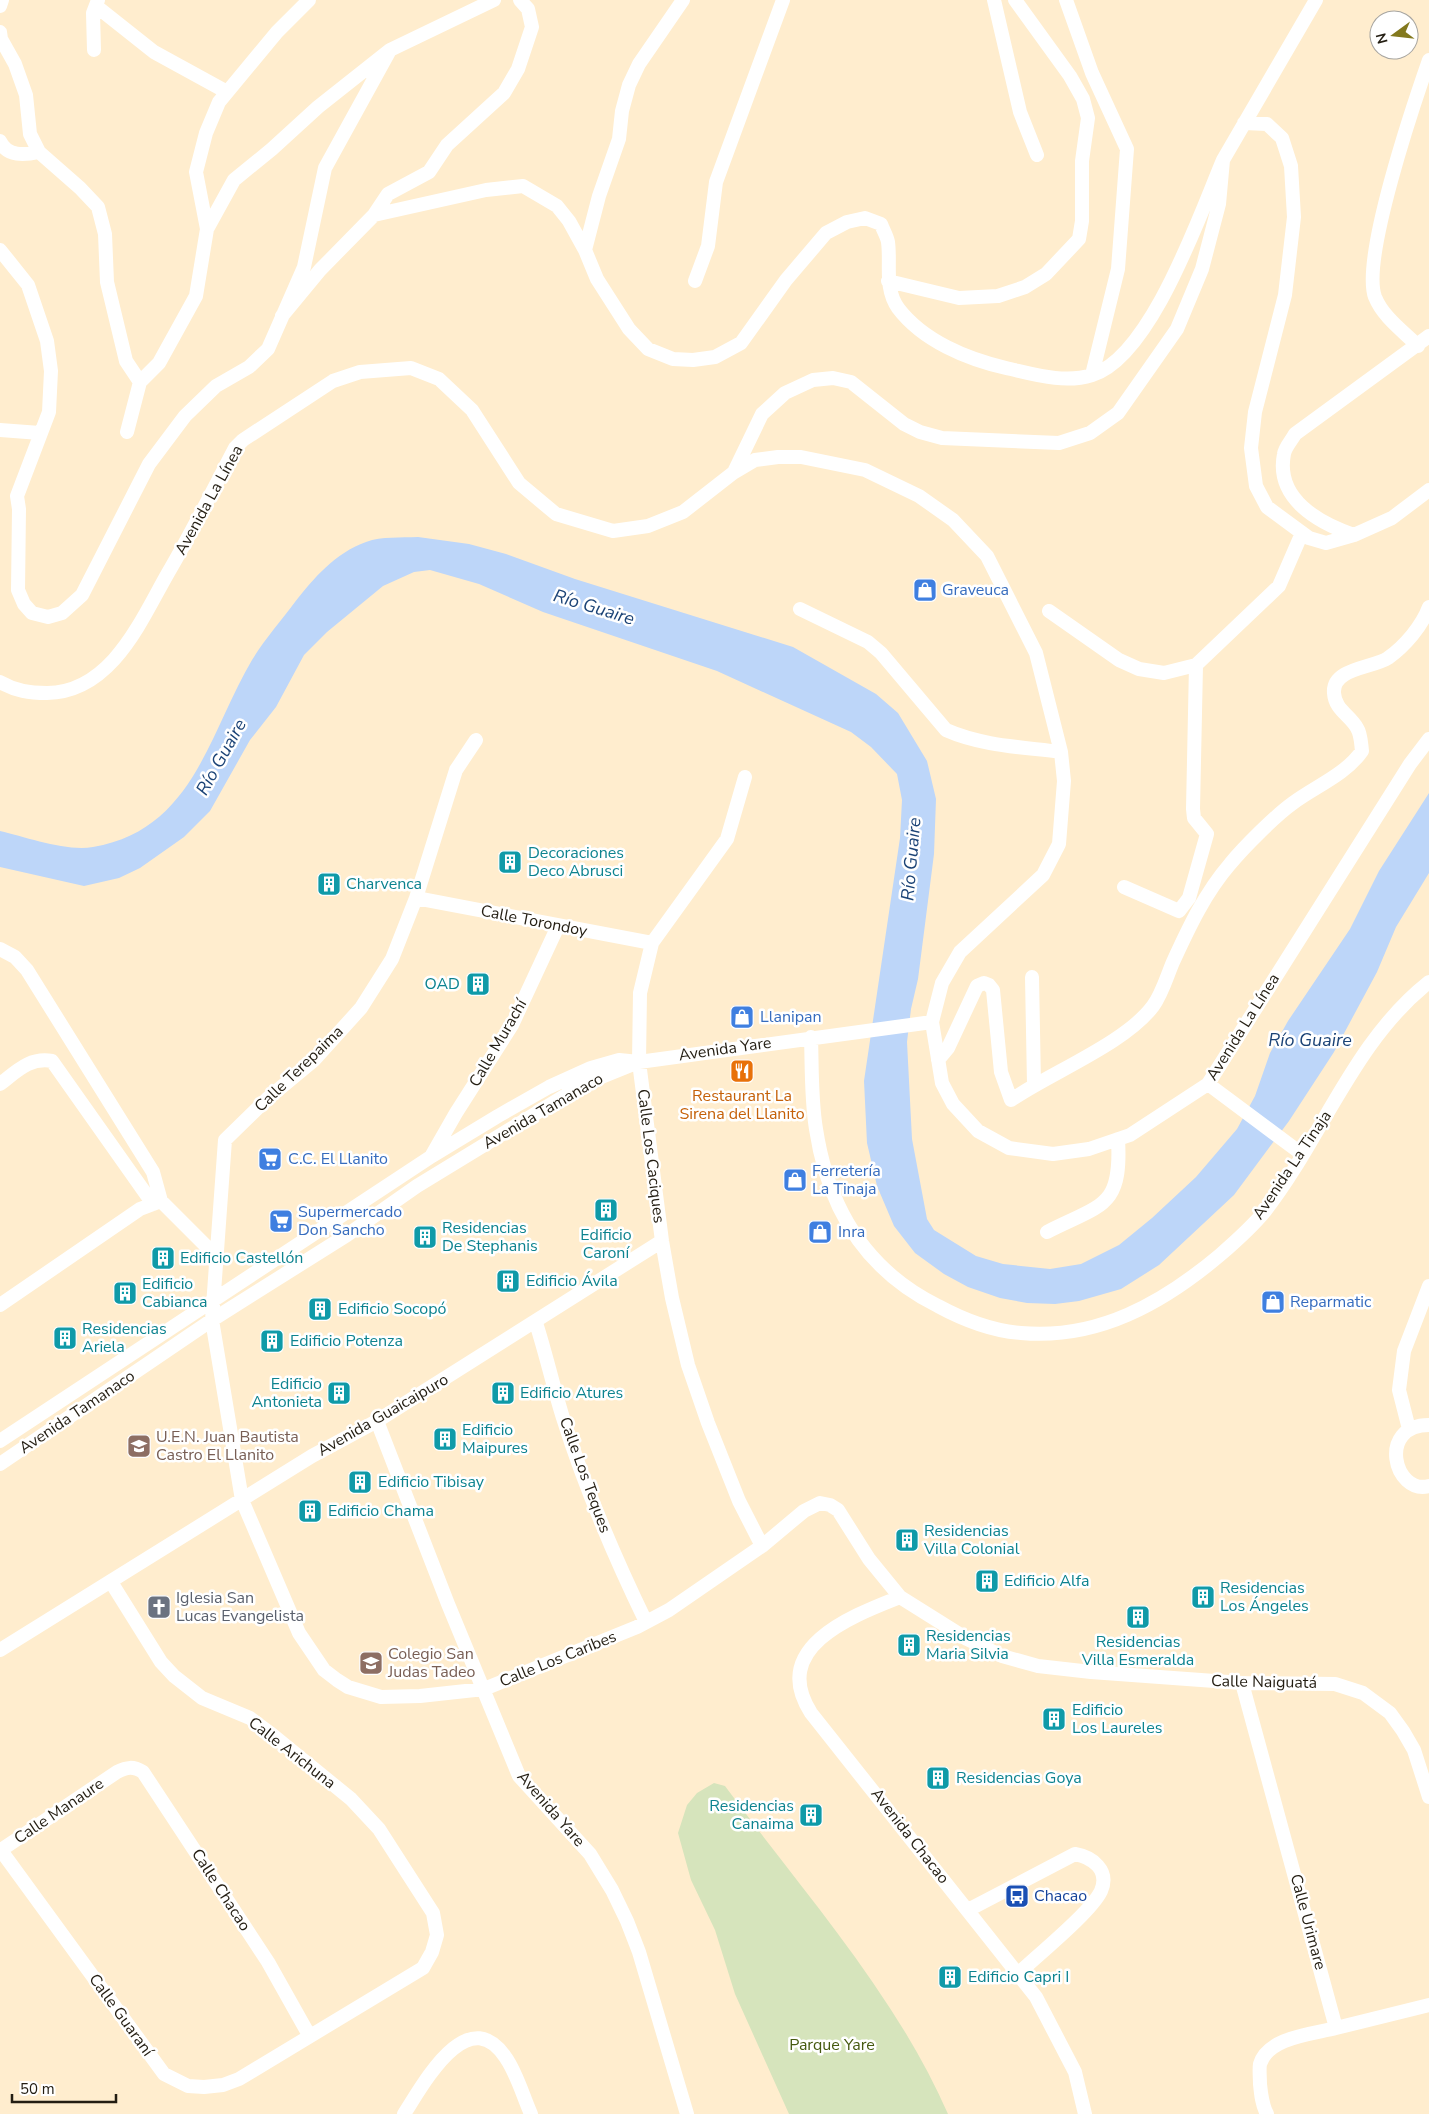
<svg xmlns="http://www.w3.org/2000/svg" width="1429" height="2114" font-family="'Nunito Sans',sans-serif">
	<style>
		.green { fill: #d6e4bc }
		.water { fill: #bdd6f9 }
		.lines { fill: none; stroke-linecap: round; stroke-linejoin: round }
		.street { stroke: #fff; stroke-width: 14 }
		.labels { text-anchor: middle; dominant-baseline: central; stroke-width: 5; stroke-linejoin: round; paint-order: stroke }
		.street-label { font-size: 16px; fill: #231d12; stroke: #fff }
		.shop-label { font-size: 16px; fill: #366cbe; stroke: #fff; text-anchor: start }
		.culture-label { font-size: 16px; fill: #0d838f; stroke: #fff; text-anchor: start }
		.food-label { font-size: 16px; fill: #c56008; stroke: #fff }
		.education-label { font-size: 16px; fill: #785e54; stroke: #fff; text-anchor: start }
		.worship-label { font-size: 16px; fill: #5b616d; stroke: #fff; text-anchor: start }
		.transit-label { font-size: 16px; fill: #164399; stroke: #fff; text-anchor: start }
		.park-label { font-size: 16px; fill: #45590f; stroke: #fff }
		.water-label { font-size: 18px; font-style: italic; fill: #1b4376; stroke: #fff }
	</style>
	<rect width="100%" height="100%" fill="#ffedce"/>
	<!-- green -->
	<path class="green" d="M714 1783 725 1786C803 1892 895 1993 948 2114H789L735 1994 715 1930 691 1880 678 1833 687 1805 697 1793Z"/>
	<!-- water -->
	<path class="water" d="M418 537 469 544 506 554 575 579 793 647 876 694 898 713 927 761 936 799 934 854 918 979 911 1009 907 1042 912 1139 927 1219 934 1230 976 1256 1003 1264 1050 1269 1081 1264 1119 1245 1152 1218 1196 1177 1237 1129 1255 1096 1270 1053 1288 1021 1350 929 1379 871 1429 793V873L1396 927 1377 972 1334 1052 1289 1121 1234 1195 1159 1265 1121 1289 1079 1301 1055 1304 1027 1303 1000 1298 968 1287 944 1274 915 1253 894 1226 877 1186 867 1143 864 1081 900 838 902 800 897 774 871 747 851 732 717 671 543 612 479 584 430 570 414 572 383 586 327 632 304 655 276 707 250 740 210 811 184 837 140 868 119 878 84 886 0 867V831C26 837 67 852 93 847 193 830 208 735 252 660 264 640 281 621 295 602 314 578 335 553 366 542 382 536 401 538 418 537Z"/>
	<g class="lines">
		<!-- street -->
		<path class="street" d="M994 0 1020 112 1037 155
			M1066 0 1092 73 1127 149 1118 269 1092 375
			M0 6 2 0
			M96 6 154 52 227 92
			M0 32 1 39 15 64 26 95 30 134 39 152 80 188 98 207 105 234 107 282 126 361 140 382
			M94 50 93 13 98 0
			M1244 123 1267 124 1282 138 1291 166 1294 217 1285 295 1255 412 1251 448 1256 486 1267 507 1309 538 1326 543 1354 535 1392 518 1429 490
			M0 141C7 157 25 155 39 152
			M374 215 388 194 429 172 447 145 504 93 518 69 532 27 528 9 520 0
			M207 229 234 180 272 149 318 107 390 50 494 0
			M0 250 28 285 47 341 51 371 49 412 17 496 19 509 18 590 24 604 32 613 48 617 62 613 82 595 149 464 185 416 216 386 249 367 268 349 304 267 325 168 390 50
			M585 250 599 196 619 139 622 111 629 85 639 64 683 0
			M695 281 708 246 716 182 783 0
			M888 281 959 298 998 296 1025 287 1046 274 1079 239 1082 221V161L1088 118 1083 99 1070 76 1015 0
			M282 316 320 270 374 215 486 190 523 186 557 206 569 221 585 250 597 279 629 329 648 349 673 359 693 360 715 357 741 343 786 280 826 233 847 222 865 218 881 224C883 230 887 236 888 242 891 264 884 288 898 308 923 341 967 359 1006 368 1033 374 1064 384 1092 375 1151 357 1200 214 1223 160
			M1418 346C1403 331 1383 317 1375 297 1361 259 1414 103 1429 60
			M0 430 40 433
			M127 432 140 382 159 363 196 296 207 229 196 172 206 133 219 102 277 32 309 0
			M734 472 762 414 785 393 813 380 833 378 851 382 904 424 920 432 942 438 1059 443 1090 433 1118 413 1177 329 1202 269 1219 204 1223 160 1316 0
			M1354 535C1319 523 1275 499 1284 454 1285 447 1292 440 1295 434L1429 336
			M800 609 868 642 881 653 946 730C982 746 1023 747 1061 752
			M1049 611 1119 660 1139 669 1164 673 1196 665 1279 586 1302 533
			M0 682C16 691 29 693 47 693 112 692 141 620 168 573 192 532 213 490 235 448L243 440 333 381 360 372 411 368 439 379 472 410 519 483 556 514 613 531 648 526 683 512 733 473 755 460 778 457H801L865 470 919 496 953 520 987 556 1036 653 1061 752 1064 781 1059 844 1043 875 960 952 942 983 932 1022 942 1083 953 1104 978 1131 1009 1148 1053 1154 1089 1149 1130 1135 1208 1084 1410 764 1429 739
			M476 740 456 770 416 898 392 959 361 1008 314 1060 267 1099 225 1140 212 1320 242 1500 299 1633 324 1670 337 1680 348 1687 381 1697 420 1696 484 1689 637 1627 669 1610 762 1546 804 1511 820 1503 830 1505 838 1510 869 1559 900 1597 967 1639 1002 1656 1038 1666 1091 1672 1242 1683 1335 1684 1363 1693 1390 1713 1403 1731 1414 1750 1429 1797
			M745 777 727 839 652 943 640 993 639 1062 662 1241 672 1298 688 1365 708 1423 739 1501 762 1546
			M1124 887 1179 911 1189 898 1207 834 1194 818 1193 809 1196 665
			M416 898 652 943
			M0 949 15 957 27 970 153 1172 161 1201 217 1257
			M1032 977 1034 1084
			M811 1037C812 1067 811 1099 816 1129 828 1208 865 1270 938 1306 962 1319 993 1331 1021 1333 1098 1340 1163 1303 1220 1255 1235 1242 1252 1227 1265 1211 1322 1138 1354 1041 1429 982
			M938 1060 948 1048 977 986 984 983 989 985 993 990 1001 1072 1011 1100C1050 1073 1126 1043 1153 1006 1162 994 1167 976 1173 962 1189 927 1205 893 1230 864 1244 847 1276 815 1293 803 1316 786 1345 775 1362 751 1361 743 1361 734 1357 728 1350 715 1335 710 1334 693 1332 668 1373 668 1388 658 1405 646 1422 626 1429 607
			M0 1084C17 1071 30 1057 52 1061L153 1204
			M1208 1084 1302 1154
			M432 1155 456 1113 512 1025 558 926
			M1047 1232C1102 1204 1122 1208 1118 1139
			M0 1305 140 1209 161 1201
			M536 1323C546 1354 553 1386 563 1418 585 1488 614 1556 646 1622
			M377 1421 448 1604 519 1776 590 1854 612 1890 627 1921 639 1952 687 2114
			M1429 1425C1377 1425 1394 1495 1429 1486
			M1409 1429 1399 1390 1404 1351 1429 1286
			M0 1441 432 1156 498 1116 549 1087 591 1068 619 1060 639 1062 932 1022
			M0 1464 212 1320 347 1235 417 1186 584 1084 631 1065
			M900 1597C852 1616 769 1647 811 1713L1036 1997 1075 2072 1085 2114
			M0 1650 312 1456 377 1421 662 1241
			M1242 1683 1336 2028C1313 2034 1268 2037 1260 2064 1259 2069 1260 2078 1260 2084 1261 2094 1262 2105 1267 2114
			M0 1849 164 2074 188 2086 204 2087 223 2085 239 2079 423 1968 432 1952 437 1935 433 1913 379 1829 351 1799 270 1733 250 1718 202 1698 174 1676 161 1662 111 1582
			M1 1850 117 1772C127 1767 133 1766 143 1772L268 1962 309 2035
			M968 1910 1075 1854C1092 1857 1110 1870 1101 1891 1091 1912 1039 1954 1019 1973
			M1336 2028 1429 2005
			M404 2114C423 2085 468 2000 506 2058 517 2074 523 2096 531 2114"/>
	</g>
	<!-- icons -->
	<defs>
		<g id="shop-square" transform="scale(1.25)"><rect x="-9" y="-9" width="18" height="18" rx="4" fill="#3f7fe0" stroke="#fff"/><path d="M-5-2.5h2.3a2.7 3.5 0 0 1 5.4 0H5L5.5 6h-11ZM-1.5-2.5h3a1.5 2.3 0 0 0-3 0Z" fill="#fff"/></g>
		<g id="building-square" transform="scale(1.25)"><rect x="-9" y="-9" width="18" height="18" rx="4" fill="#0f9aa8" stroke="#fff"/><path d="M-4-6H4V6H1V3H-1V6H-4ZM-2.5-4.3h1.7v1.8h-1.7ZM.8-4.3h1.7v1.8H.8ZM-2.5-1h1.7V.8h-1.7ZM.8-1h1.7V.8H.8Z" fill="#fff"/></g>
		<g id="restaurant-square" transform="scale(1.25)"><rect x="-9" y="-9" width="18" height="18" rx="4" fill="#e8710a" stroke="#fff"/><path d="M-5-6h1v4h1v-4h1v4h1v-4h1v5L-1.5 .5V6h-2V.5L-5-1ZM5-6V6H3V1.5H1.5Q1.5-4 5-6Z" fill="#fff"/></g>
		<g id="supermarket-square" transform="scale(1.25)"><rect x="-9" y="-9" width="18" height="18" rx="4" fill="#3f7fe0" stroke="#fff"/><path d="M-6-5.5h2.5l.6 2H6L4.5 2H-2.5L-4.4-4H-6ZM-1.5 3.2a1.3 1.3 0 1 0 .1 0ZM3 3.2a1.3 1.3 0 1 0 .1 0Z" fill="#fff"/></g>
		<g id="school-square" transform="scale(1.25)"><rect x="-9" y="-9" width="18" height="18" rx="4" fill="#8d6e63" stroke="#fff"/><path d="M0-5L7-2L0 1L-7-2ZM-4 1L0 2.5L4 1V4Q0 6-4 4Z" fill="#fff"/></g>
		<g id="church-square" transform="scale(1.25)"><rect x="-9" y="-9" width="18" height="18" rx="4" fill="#6b7280" stroke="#fff"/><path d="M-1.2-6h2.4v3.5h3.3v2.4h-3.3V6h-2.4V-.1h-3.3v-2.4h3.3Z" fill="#fff"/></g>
		<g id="bus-square" transform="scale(1.25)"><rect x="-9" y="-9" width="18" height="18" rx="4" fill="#1a4fb4" stroke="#fff"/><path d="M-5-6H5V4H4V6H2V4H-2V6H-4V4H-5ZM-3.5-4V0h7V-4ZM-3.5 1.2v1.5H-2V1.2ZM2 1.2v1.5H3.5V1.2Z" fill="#fff"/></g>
	</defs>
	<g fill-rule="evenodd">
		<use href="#shop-square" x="925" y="590"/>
		<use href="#building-square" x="510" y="862"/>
		<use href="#building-square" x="329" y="884"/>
		<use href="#building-square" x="478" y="984"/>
		<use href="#shop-square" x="742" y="1017"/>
		<use href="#restaurant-square" x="742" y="1071"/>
		<use href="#supermarket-square" x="270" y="1159"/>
		<use href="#shop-square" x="795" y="1180"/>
		<use href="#building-square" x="606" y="1210"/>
		<use href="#supermarket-square" x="281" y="1221"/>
		<use href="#shop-square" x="820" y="1232"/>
		<use href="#building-square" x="425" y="1237"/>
		<use href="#building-square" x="163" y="1258"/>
		<use href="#building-square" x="508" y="1281"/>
		<use href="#building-square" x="125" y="1293"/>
		<use href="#shop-square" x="1273" y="1302"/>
		<use href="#building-square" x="320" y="1309"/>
		<use href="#building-square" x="65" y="1338"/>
		<use href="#building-square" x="272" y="1341"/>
		<use href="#building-square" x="339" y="1393"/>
		<use href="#building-square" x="503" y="1393"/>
		<use href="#building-square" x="445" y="1439"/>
		<use href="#school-square" x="139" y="1446"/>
		<use href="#building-square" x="360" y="1482"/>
		<use href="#building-square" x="310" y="1511"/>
		<use href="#building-square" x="907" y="1540"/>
		<use href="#building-square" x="987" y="1581"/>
		<use href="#building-square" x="1203" y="1597"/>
		<use href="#church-square" x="159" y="1607"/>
		<use href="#building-square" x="1138" y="1617"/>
		<use href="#building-square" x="909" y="1645"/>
		<use href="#school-square" x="371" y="1663"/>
		<use href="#building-square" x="1054" y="1719"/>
		<use href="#building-square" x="938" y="1778"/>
		<use href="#building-square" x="811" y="1815"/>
		<use href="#bus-square" x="1017" y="1896"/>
		<use href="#building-square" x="950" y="1977"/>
	</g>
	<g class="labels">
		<!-- street labels -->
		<g class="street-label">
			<text transform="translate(209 500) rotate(-61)">Avenida La Línea</text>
			<text transform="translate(534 921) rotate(11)">Calle Torondoy</text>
			<text transform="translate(1243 1027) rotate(-58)">Avenida La Línea</text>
			<text transform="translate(498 1043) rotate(-60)">Calle Murachí</text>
			<text transform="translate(725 1049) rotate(-8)">Avenida Yare</text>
			<text transform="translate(299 1069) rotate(-44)">Calle Terepaima</text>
			<text transform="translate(543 1111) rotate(-30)">Avenida Tamanaco</text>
			<text transform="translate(651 1156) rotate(83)">Calle Los Caciques</text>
			<text transform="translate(1292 1165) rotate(-56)">Avenida La Tinaja</text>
			<text transform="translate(77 1412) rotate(-34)">Avenida Tamanaco</text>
			<text transform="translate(383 1415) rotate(-30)">Avenida Guaicaipuro</text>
			<text transform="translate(585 1475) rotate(70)">Calle Los Teques</text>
			<text transform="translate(558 1659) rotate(-22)">Calle Los Caribes</text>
			<text transform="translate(1264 1682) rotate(1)">Calle Naiguatá</text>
			<text transform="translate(292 1753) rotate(38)">Calle Arichuna</text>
			<text transform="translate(551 1809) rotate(49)">Avenida Yare</text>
			<text transform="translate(59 1811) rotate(-34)">Calle Manaure</text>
			<text transform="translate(910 1836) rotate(52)">Avenida Chacao</text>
			<text transform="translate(221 1890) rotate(57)">Calle Chacao</text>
			<text transform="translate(1308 1922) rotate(75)">Calle Urimare</text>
			<text transform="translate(121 2015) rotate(54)">Calle Guaraní</text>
		</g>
		<!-- shop labels -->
		<g class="shop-label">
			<text x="942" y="590">Graveuca</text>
			<text x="760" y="1017">Llanipan</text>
			<text x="288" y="1159">C.C. El Llanito</text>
			<text x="812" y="1171">Ferretería<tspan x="812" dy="18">La Tinaja</tspan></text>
			<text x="298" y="1212">Supermercado<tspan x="298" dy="18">Don Sancho</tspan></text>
			<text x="838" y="1232">Inra</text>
			<text x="1290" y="1302">Reparmatic</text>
		</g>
		<!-- culture labels -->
		<g class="culture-label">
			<text x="528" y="853">Decoraciones<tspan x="528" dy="18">Deco Abrusci</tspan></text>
			<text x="346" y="884">Charvenca</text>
			<text x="460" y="984" text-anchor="end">OAD</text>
			<text x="442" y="1228">Residencias<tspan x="442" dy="18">De Stephanis</tspan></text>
			<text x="606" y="1235" text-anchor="middle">Edificio<tspan x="606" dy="18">Caroní</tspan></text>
			<text x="180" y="1258">Edificio Castellón</text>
			<text x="526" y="1281">Edificio Ávila</text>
			<text x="142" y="1284">Edificio<tspan x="142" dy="18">Cabianca</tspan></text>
			<text x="338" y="1309">Edificio Socopó</text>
			<text x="82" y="1329">Residencias<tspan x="82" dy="18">Ariela</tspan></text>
			<text x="290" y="1341">Edificio Potenza</text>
			<text x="322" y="1384" text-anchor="end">Edificio<tspan x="322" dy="18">Antonieta</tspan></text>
			<text x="520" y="1393">Edificio Atures</text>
			<text x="462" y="1430">Edificio<tspan x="462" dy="18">Maipures</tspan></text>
			<text x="378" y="1482">Edificio Tibisay</text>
			<text x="328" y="1511">Edificio Chama</text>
			<text x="924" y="1531">Residencias<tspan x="924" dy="18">Villa Colonial</tspan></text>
			<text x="1004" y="1581">Edificio Alfa</text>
			<text x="1220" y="1588">Residencias<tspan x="1220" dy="18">Los Ángeles</tspan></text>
			<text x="926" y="1636">Residencias<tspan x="926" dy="18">Maria Silvia</tspan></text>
			<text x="1138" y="1642" text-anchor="middle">Residencias<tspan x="1138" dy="18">Villa Esmeralda</tspan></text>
			<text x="1072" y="1710">Edificio<tspan x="1072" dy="18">Los Laureles</tspan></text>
			<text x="956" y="1778">Residencias Goya</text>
			<text x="794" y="1806" text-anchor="end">Residencias<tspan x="794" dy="18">Canaima</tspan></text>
			<text x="968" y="1977">Edificio Capri I</text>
		</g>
		<!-- food labels -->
		<g class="food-label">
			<text x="742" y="1096">Restaurant La<tspan x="742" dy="18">Sirena del Llanito</tspan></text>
		</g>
		<!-- education labels -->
		<g class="education-label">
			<text x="156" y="1437">U.E.N. Juan Bautista<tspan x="156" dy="18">Castro El Llanito</tspan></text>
			<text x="388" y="1654">Colegio San<tspan x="388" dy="18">Judas Tadeo</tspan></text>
		</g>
		<!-- worship labels -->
		<g class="worship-label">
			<text x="176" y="1598">Iglesia San<tspan x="176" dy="18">Lucas Evangelista</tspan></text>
		</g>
		<!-- transit labels -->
		<g class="transit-label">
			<text x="1034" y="1896">Chacao</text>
		</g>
		<!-- park labels -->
		<g class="park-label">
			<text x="832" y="2045">Parque Yare</text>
		</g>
		<!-- water labels -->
		<g class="water-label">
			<text transform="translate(594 607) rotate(17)">Río Guaire</text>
			<text transform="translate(221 757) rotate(-61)">Río Guaire</text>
			<text transform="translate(911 859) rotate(-85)">Río Guaire</text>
			<text x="1310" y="1040">Río Guaire</text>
		</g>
	</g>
	<!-- north arrow -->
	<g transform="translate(1394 35) rotate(255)"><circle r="24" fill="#ffffff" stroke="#a7a5a0"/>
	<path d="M0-4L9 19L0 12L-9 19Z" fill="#83791e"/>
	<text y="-8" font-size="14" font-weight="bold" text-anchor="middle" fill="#231d12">N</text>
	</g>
	<!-- scale -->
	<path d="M12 2094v8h104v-8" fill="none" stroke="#231d12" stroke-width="2.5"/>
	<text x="20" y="2094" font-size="15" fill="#231d12" stroke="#ffffff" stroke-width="4" paint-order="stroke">50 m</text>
</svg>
